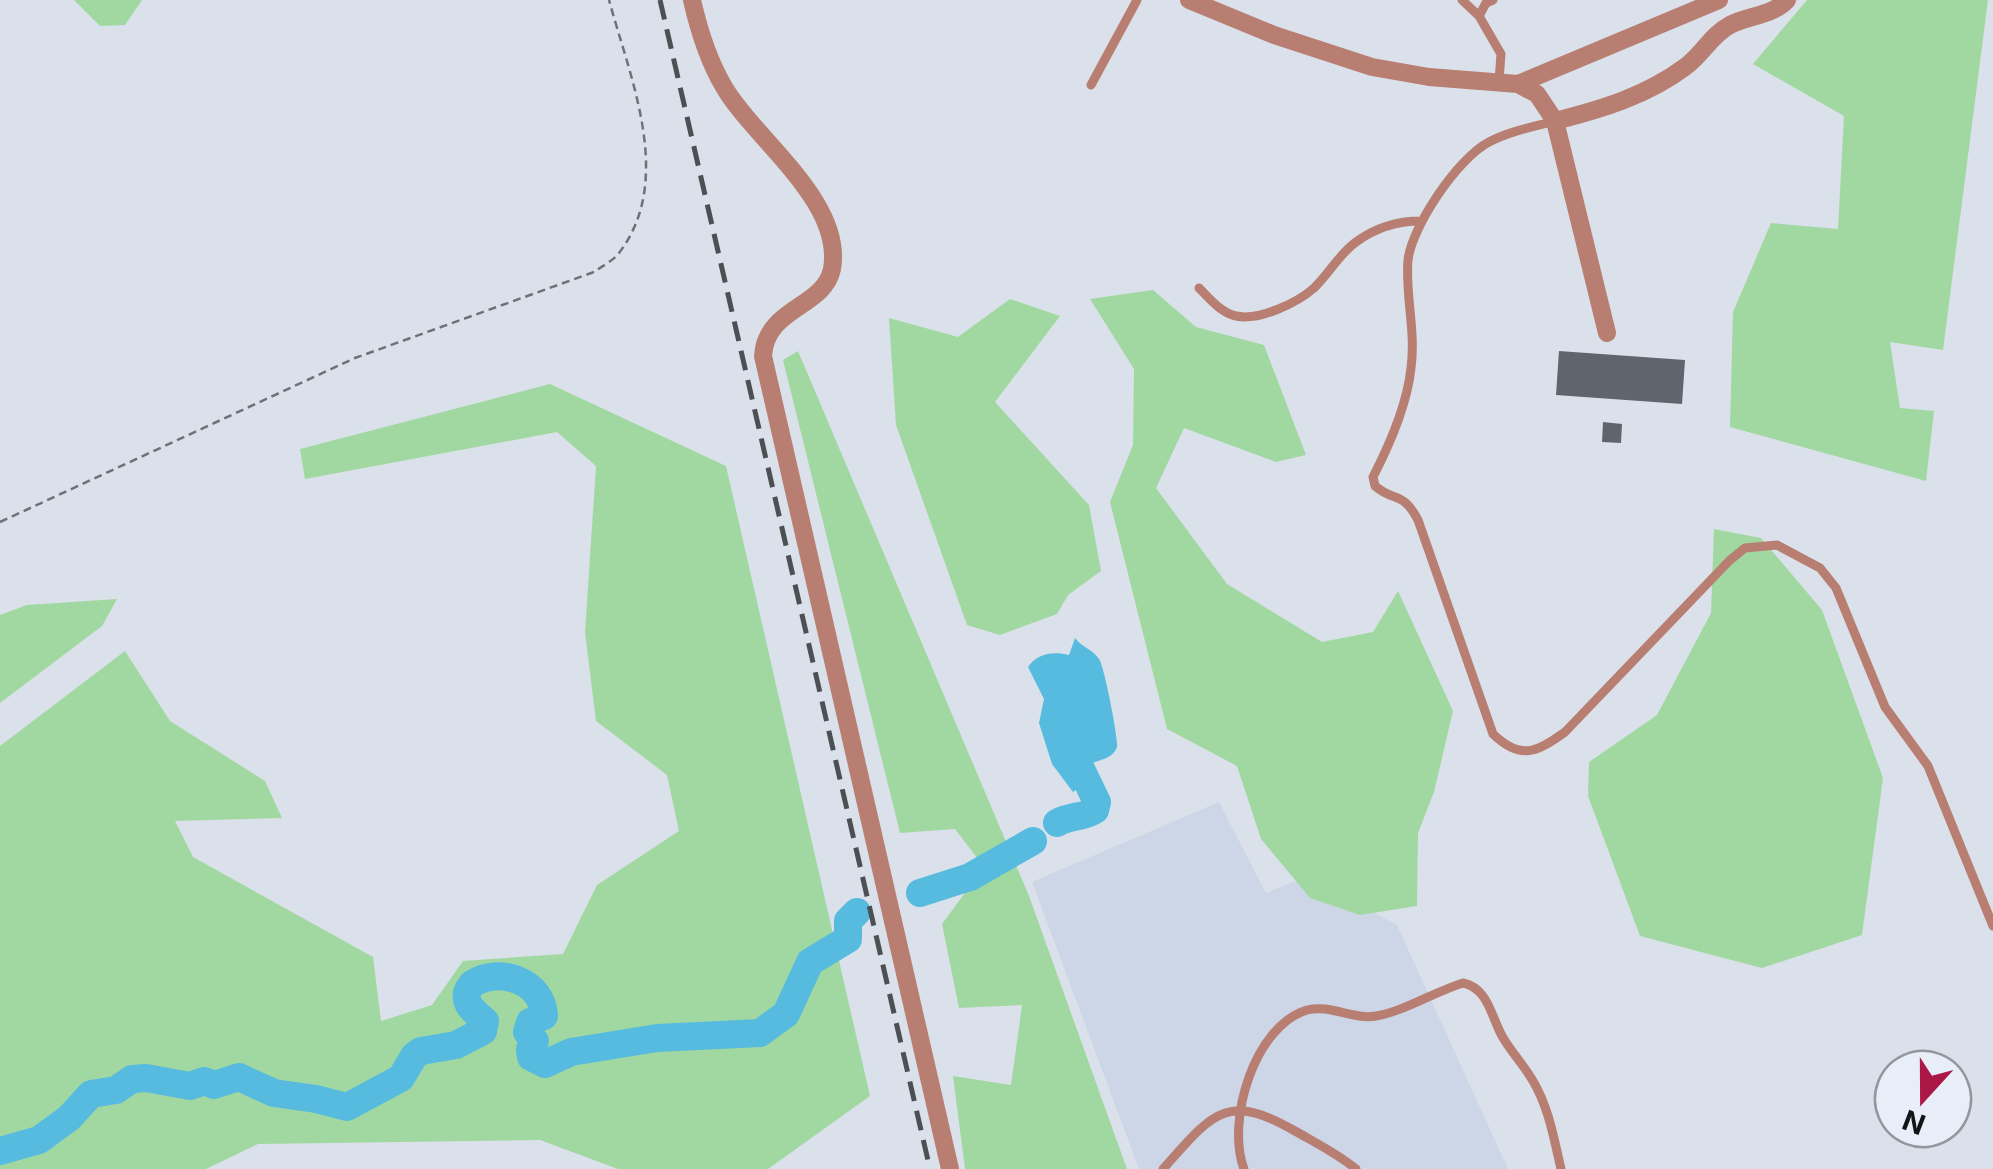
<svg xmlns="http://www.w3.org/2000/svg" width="1993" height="1169" font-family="Inter,sans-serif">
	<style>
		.built { fill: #ccd6e6 }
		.green { fill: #a1d8a1 }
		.water { fill: #56bbdf }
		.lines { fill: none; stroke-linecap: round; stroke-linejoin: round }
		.river { stroke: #56bbdf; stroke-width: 28 }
		.building { fill: #60656d }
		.path { stroke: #6e7278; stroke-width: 2.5; stroke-dasharray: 8 5; stroke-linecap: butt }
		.service { stroke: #b87e72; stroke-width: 9 }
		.minor { stroke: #b87e72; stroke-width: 18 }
		.rail { stroke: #4c5055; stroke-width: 5; stroke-dasharray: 20 10; stroke-linecap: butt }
	</style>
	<rect width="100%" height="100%" fill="#dbe1ea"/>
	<!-- built -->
	<path class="built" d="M1219 802 1266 893 1305 877 1397 925 1508 1169H1139L1032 882Z"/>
	<!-- green -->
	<path class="green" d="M74 0H142L125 25 100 26Z
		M1807 0H1988L1943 350 1890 342 1900 408 1934 411 1926 481 1730 427 1733 312 1771 223 1838 229 1844 116 1753 64Z
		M1153 290 1196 327 1264 345 1306 455 1276 462 1184 428 1156 488 1227 584 1322 642 1373 632 1398 591 1453 711 1434 792 1418 833 1417 906 1360 915 1310 898 1261 839 1237 766 1167 729 1110 502 1133 445 1134 369 1090 299Z
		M1010 299 1060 316 995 402 1089 505 1101 571 1068 595 1057 614 1000 635 967 625 896 425 889 318 958 337Z
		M798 351 1029 896 1127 1169H965L953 1076 1011 1085 1022 1005 959 1008 942 924 984 867 955 829 900 833 783 360Z
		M550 384 726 466 870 1096 768 1169H618L540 1140 258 1144 206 1169H0V746L125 651 170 721 265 781 282 818 175 821 193 857 373 957 381 1021 432 1005 463 961 563 954 597 885 679 831 667 775 596 721 585 632 596 466 557 432 305 479 300 449Z
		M1714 529 1761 538 1822 610 1883 778 1862 935 1762 968 1640 936 1588 796 1589 762 1657 715 1711 613Z
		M117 599 102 626 0 703V615L27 605Z"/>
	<!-- water -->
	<path class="water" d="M1075 638C1081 647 1094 650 1099 659 1104 665 1119 741 1117 747 1113 759 1100 759 1091 764L1088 780 1073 792 1052 764 1039 723 1044 699 1028 667C1037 653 1054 651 1069 655Z"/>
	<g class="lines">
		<!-- river -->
		<path class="river" d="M1057 823C1070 815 1084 818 1095 810L1097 802 1079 765
			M920 893 970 877 1033 841
			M0 1151 39 1140 69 1118 91 1094 116 1090 132 1079 146 1078 190 1086 204 1081 214 1085 239 1077 274 1093 316 1099 347 1107 401 1078 414 1056 421 1051 456 1045 483 1031 485 1021C472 1010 459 1000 472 984 499 966 543 981 544 1016L530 1022 527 1032 535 1041 530 1049 531 1057 545 1064 571 1052 657 1038 760 1033 786 1014 810 962 848 939V921L857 912"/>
	</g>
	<!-- building -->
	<path class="building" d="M1559 351 1685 360 1682 404 1556 395Z
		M1603 422 1622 424 1621 443 1602 442Z"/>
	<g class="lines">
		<!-- path -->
		<path class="path" d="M0 522 355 358 594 272C602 266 613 261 619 253 675 180 630 78 609 0"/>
		<!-- service -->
		<path class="service" d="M1462 0 1479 16
			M1493 0 1486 3 1479 16 1501 54 1499 81
			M1091 85 1137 0
			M1555 121C1533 127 1510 131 1489 142 1458 158 1412 226 1408 260 1405 295 1416 330 1411 368 1407 406 1390 444 1373 477L1375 486C1395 503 1402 490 1418 520L1493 734C1521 761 1537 752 1565 732L1730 560 1745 548 1777 545 1820 568 1836 588 1885 707 1928 766 1993 926
			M1199 288C1209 298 1221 313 1236 316 1259 321 1297 303 1314 288 1329 274 1339 254 1356 242 1375 228 1398 221 1421 221
			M1163 1169C1212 1114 1226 1091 1295 1131 1316 1143 1338 1154 1356 1169
			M1244 1169C1226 1121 1254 1026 1307 1010 1330 1004 1353 1020 1376 1016 1405 1011 1434 992 1463 983 1488 988 1491 1016 1502 1036 1511 1052 1524 1065 1533 1081 1549 1108 1554 1139 1561 1169"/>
		<!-- minor -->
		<path class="minor" d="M692 0C699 31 708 60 724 87 754 139 844 201 832 269 824 308 766 307 763 356L950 1169
			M1189 0 1274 35 1372 67 1429 77 1518 84 1537 94 1555 121 1607 333
			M1518 84 1719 0
			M1555 121C1602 109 1646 96 1685 67 1702 55 1711 35 1730 25 1749 15 1772 16 1787 0"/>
		<!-- rail -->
		<path class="rail" d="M660 0 930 1169"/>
	</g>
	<!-- north arrow -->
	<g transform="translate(1923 1099) rotate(201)"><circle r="48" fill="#e8eef8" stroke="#92979e" stroke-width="2.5"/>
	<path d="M0-8L18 38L0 25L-18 38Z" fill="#ab1746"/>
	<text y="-15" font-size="28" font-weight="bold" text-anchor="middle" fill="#121518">N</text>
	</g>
</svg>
